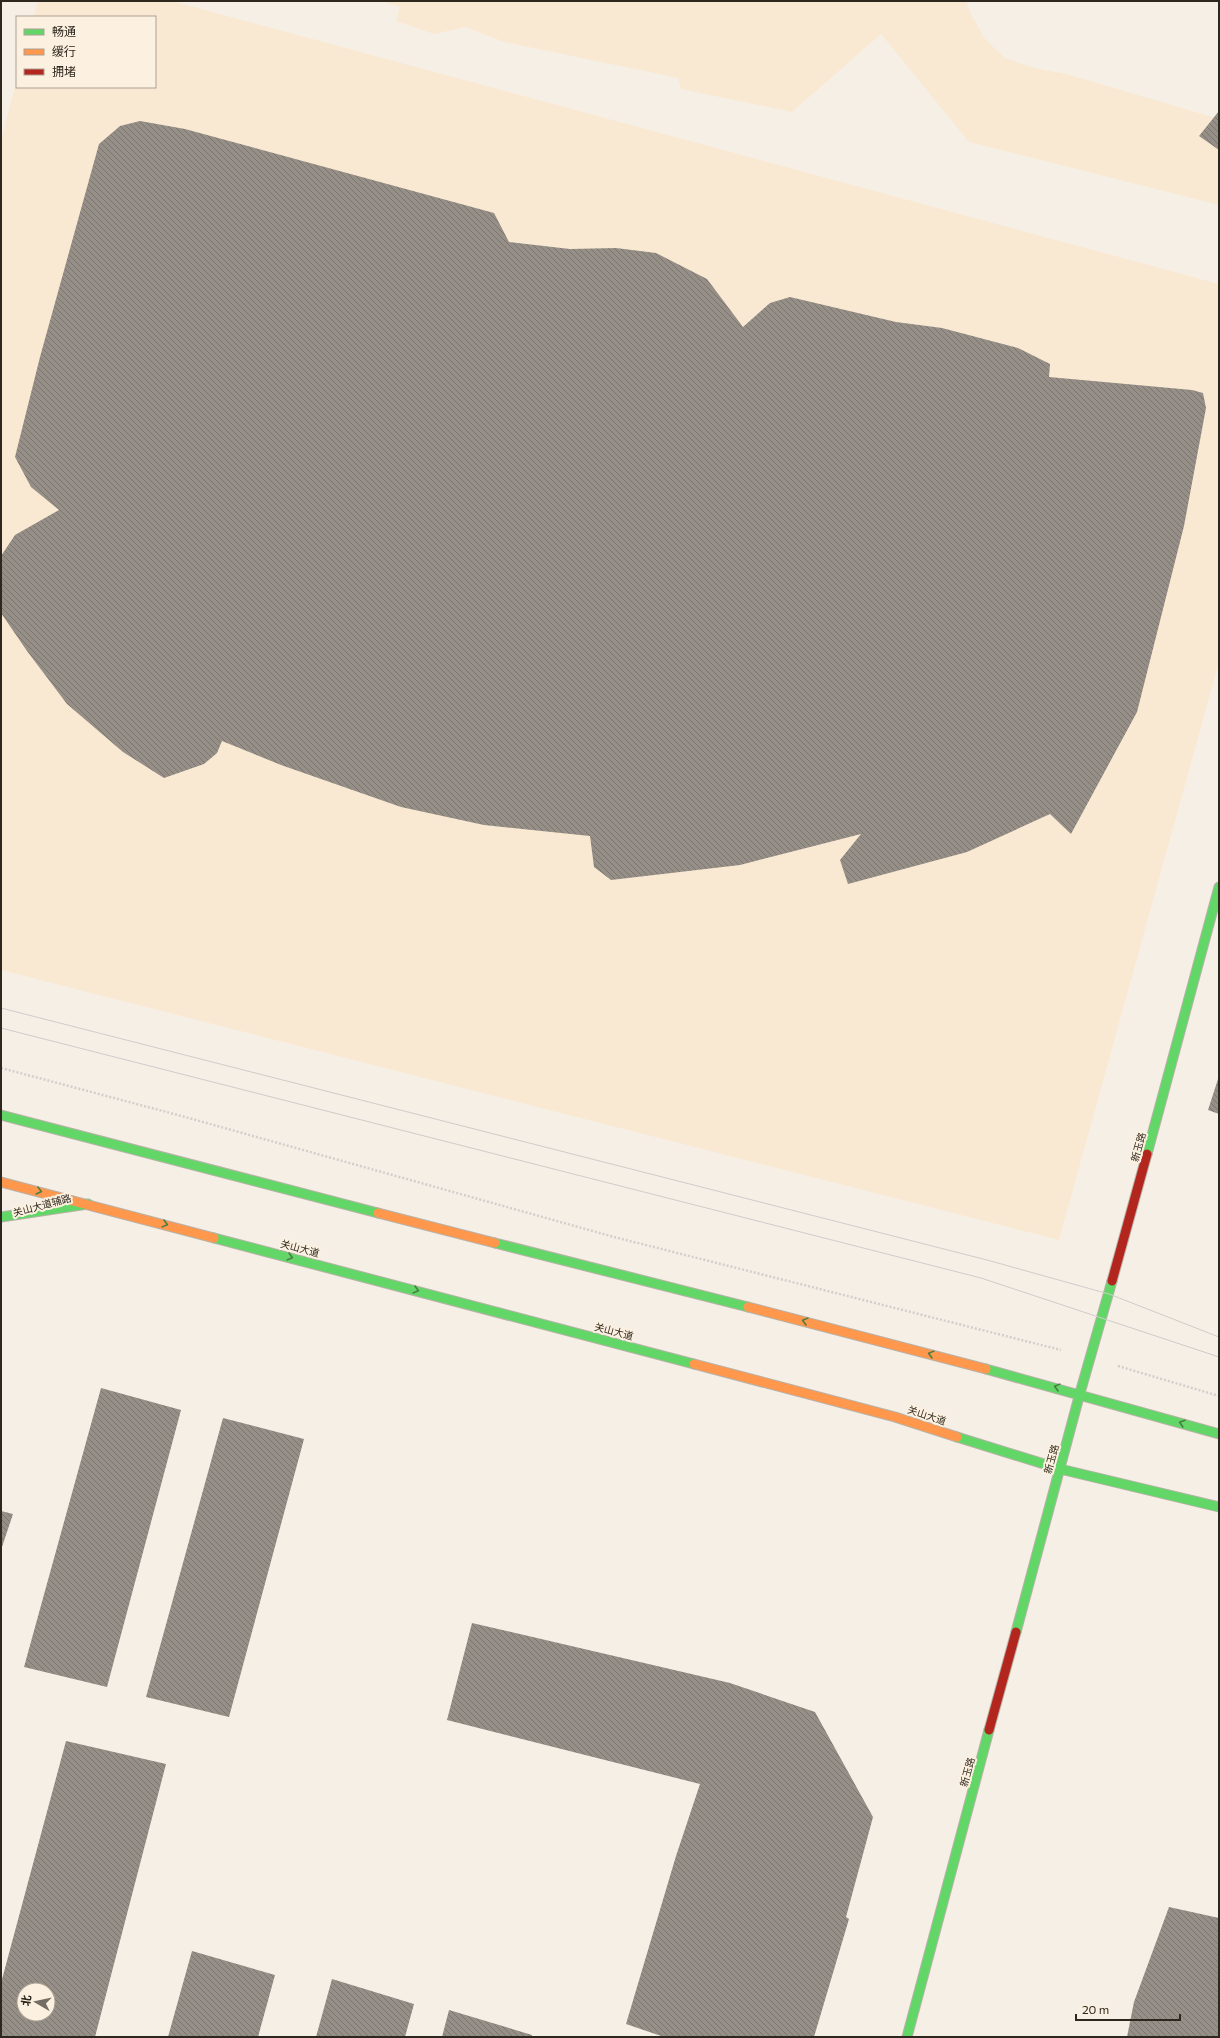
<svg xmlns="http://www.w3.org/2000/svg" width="1220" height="2038" font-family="Commissioner,'Noto Sans SC',sans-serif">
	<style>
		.built { fill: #fae9d2 }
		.building { fill: url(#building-back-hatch); fill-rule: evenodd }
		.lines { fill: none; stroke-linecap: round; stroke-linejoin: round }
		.fast-casing { stroke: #b8b2a9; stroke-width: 11 }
		.slow-casing { stroke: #b8b2a9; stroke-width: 11 }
		.jam-casing { stroke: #b8b2a9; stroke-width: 11 }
		.path { stroke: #d2cecb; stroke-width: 2.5; stroke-dasharray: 2 2; stroke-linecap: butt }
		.fast { stroke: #63d668; stroke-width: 9 }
		.slow { stroke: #ff974d; stroke-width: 9 }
		.jam { stroke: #b3261e; stroke-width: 9 }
		.tram { stroke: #ceccca; stroke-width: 1 }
		.oneway { stroke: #487e42 }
		.labels { text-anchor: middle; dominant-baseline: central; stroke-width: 4; stroke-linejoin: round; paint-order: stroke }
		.street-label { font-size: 10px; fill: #2e271d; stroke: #fcf0e0 }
	</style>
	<defs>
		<pattern id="building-back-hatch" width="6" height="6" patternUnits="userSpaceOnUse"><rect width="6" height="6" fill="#958f87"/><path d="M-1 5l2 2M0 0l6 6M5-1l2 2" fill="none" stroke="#7a756e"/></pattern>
	</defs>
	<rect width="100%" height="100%" fill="#f6efe6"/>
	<!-- built -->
	<path class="built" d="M38 1H172L1219 284V662L1059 1240 1 970V140L17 79V87H155V17H33Z
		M382 1H966L972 16 985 39 1005 58 1034 68 1067 74 1219 119V205L969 142 881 34 792 112 681 89 678 78 504 42 466 27 434 34 396 21 400 7Z"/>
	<!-- building -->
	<path class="building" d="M1219 111V150L1199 136Z
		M140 121 185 129 494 213 509 242 570 249 616 248 656 253 707 279 743 327 770 303 790 297 896 322 942 328 1018 348 1050 364 1049 377 1192 390 1203 393 1206 408 1184 526 1137 712 1071 834 1050 814 967 852 848 884 840 860 861 834 740 865 611 880 594 867 590 836 484 825 401 807 281 765 222 741 217 753 204 764 164 778 123 752 67 704 27 651 1 613V556L15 535 59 510 31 487 15 457 40 357 99 144 120 126Z
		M1219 1076V1114L1208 1110Z
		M101 1388 181 1410 107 1687 24 1667Z
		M223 1418 304 1439 229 1717 146 1697Z
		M1 1511 13 1514 1 1550Z
		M472 1623 730 1683 815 1712 873 1817 846 1917 849 1919 814 2037H664L626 2024 676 1856 700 1784 447 1720Z
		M66 1741 166 1764 95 2037H1V1983ZM24 1990H48V2014H24Z
		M1169 1907 1219 1918V2037H1127L1134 2002Z
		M192 1951 275 1975 258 2037H168Z
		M332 1979 414 2004 405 2037H316Z
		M449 2010 532 2035V2037H442Z"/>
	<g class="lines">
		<!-- fast casing -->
		<g class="fast-casing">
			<path id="fast" d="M1 1115 378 1213
				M1147 1154 1219 887
				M1 1217 88 1204
				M214 1238 694 1364
				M495 1243 748 1307
				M986 1369 1219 1434
				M957 1437 1060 1469 1219 1507
				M1016 1632 1080 1393 1112 1281
				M907 2037 989 1730"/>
		</g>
		<!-- slow casing -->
		<g class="slow-casing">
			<path id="slow" d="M1 1182 214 1238
				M378 1213 495 1243
				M748 1307 986 1369
				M694 1364 895 1417 957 1437"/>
		</g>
		<!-- jam casing -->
		<g class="jam-casing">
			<path id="jam" d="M1112 1281 1147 1154
				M989 1730 1016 1632"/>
		</g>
		<!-- path -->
		<path class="path" d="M1 1068 178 1115 614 1237 1061 1350
			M1118 1366 1219 1396"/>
		<!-- fast -->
		<use href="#fast" class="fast"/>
		<!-- slow -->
		<use href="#slow" class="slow"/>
		<!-- jam -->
		<use href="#jam" class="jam"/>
		<!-- tram -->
		<path class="tram" d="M1 1008 987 1260 1109 1294 1219 1337
			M1 1028 981 1278 1219 1357"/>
	</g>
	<!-- one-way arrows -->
	<defs><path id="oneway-chevron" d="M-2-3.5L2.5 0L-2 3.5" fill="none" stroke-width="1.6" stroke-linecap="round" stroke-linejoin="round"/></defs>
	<g class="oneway">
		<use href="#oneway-chevron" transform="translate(39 1191) rotate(14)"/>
		<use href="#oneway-chevron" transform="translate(165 1224) rotate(15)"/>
		<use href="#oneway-chevron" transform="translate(290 1257) rotate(15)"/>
		<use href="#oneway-chevron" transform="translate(416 1290) rotate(15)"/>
		<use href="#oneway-chevron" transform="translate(805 1321) rotate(-165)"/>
		<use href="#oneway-chevron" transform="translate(931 1354) rotate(-165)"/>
		<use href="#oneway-chevron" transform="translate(1057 1387) rotate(-165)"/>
		<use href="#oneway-chevron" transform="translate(1182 1423) rotate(-164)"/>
	</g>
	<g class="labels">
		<!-- street labels -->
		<g class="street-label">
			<text transform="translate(1138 1147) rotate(-75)">新玉路</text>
			<text transform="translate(42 1205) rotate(-15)">关山大道辅路</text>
			<text transform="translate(300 1248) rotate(15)">关山大道</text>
			<text transform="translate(614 1331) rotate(15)">关山大道</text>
			<text transform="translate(927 1415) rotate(18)">关山大道</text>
			<text transform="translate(1051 1459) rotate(-75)">新玉路</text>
			<text transform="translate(967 1772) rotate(-75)">新玉路</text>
		</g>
	</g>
	<!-- border -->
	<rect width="1220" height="2038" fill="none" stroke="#2e271d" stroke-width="4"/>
	<!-- legend -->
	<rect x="16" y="16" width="140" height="72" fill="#fcf0e0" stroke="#aaa092"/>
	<rect x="24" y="29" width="20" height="6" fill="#63d668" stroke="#aaa092"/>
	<text x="52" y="36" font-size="12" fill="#2e271d">畅通</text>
	<rect x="24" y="49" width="20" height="6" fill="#ff974d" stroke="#aaa092"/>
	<text x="52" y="56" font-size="12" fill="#2e271d">缓行</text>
	<rect x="24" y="69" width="20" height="6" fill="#b3261e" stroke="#aaa092"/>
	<text x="52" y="76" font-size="12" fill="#2e271d">拥堵</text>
	<!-- north arrow -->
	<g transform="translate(36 2002) rotate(279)"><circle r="19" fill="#fcf0e0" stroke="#aaa092"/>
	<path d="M0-3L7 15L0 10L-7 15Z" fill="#746d63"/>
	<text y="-6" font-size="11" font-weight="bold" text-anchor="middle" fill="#2e271d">北</text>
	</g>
	<!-- scale -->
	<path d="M1076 2014v6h104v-6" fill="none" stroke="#2e271d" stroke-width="2"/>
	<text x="1082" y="2014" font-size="12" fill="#2e271d" stroke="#fcf0e0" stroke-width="3" paint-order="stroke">20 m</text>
</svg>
